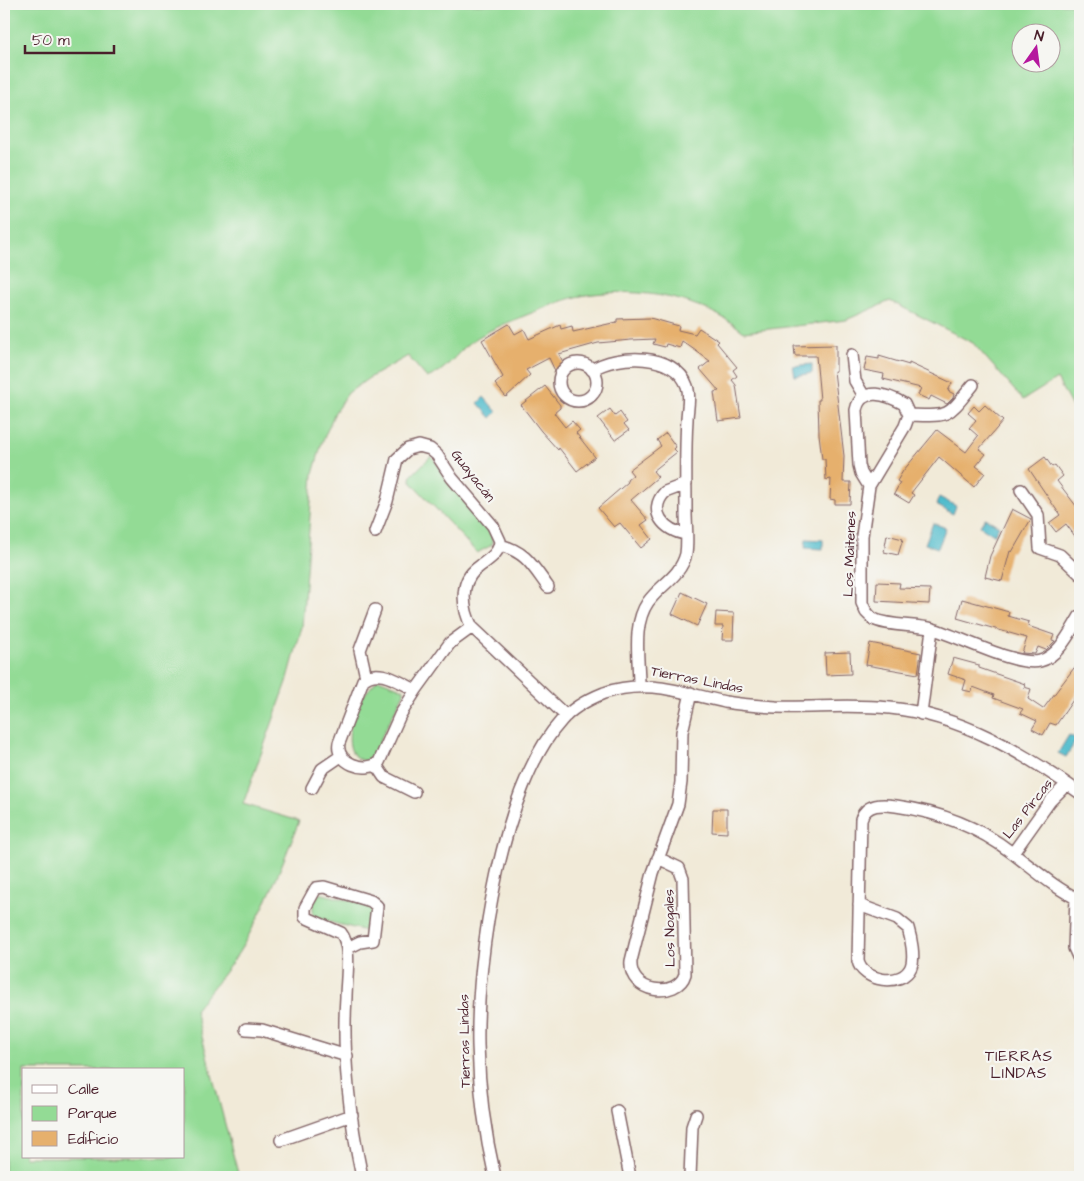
<svg xmlns="http://www.w3.org/2000/svg" width="1084" height="1181" font-family="'Architects Daughter',sans-serif">
	<style>
		.green { fill: #93db95; stroke: #6e7d60; fill-rule: evenodd }
		.water { fill: #50bccc; stroke: #4d6e7c }
		.building { fill: #e6b06d }
		.lines { fill: none; stroke-linecap: round; stroke-linejoin: round }
		.minor-casing { stroke: #846668; stroke-width: 14 }
		.minor { stroke: #fff; stroke-width: 11 }
		.labels { text-anchor: middle; dominant-baseline: central; stroke-width: 4.5; stroke-linejoin: round; paint-order: stroke }
		.street-label { font-size: 14px; fill: #4a1f2b; stroke: #f6f6f2 }
		.neighbourhood-label { font-size: 15px; letter-spacing: 1px; fill: #4a1f2b; stroke: #f6f6f2 }
	</style>
	<rect width="100%" height="100%" fill="#f6f6f2"/>
	<filter id="ink" filterUnits="userSpaceOnUse"><feTurbulence type="fractalNoise" baseFrequency=".02" numOctaves="2"/><feDisplacementMap in="SourceGraphic" scale="10" xChannelSelector="R" yChannelSelector="G"/><feConvolveMatrix kernelMatrix="1 2 1 2 8 2 1 2 1" color-interpolation-filters="sRGB"/></filter>
	<filter id="wash" filterUnits="userSpaceOnUse"><feTurbulence type="fractalNoise" baseFrequency=".0096" numOctaves="4" result="noise"/><feDisplacementMap in="SourceGraphic" scale="20" xChannelSelector="R" yChannelSelector="G"/><feGaussianBlur stdDeviation="1.12" result="paint"/><feColorMatrix in="noise" values="0 0 0 0 0 0 0 0 0 0 0 0 0 0 0 0 0 1.4 0 .05"/><feComposite in="paint" operator="in"/></filter>
	<g filter="url(#wash)">
		<rect width="100%" height="100%" fill="#f1ead8"/>
		<!-- green -->
		<path class="green" d="M4 4H1080V422L1057 379 1023 400 973 343 890 301 846 320 744 332C701 297 640 287 586 295 567 298 547 307 529 314 510 322 487 330 471 342 455 354 447 371 427 378L408 356 369 378 348 393 335 412 322 443 313 474 302 627 287 682 243 804 299 821C282 866 264 911 239 952 226 973 209 991 195 1010L239 1177H4ZM1022 32H1052V62H1022ZM24 1070H184V1157H24Z
			M431 456 492 534V545L477 553 412 483 410 477Z
			M378 679 404 689V693L381 738 373 760C338 767 349 717 360 700 365 693 372 686 378 679Z
			M319 893 372 906 373 918 366 931 313 918V905Z"/>
		<!-- water -->
		<path class="water" d="M812 364V373L795 376 793 366Z
			M484 397 497 412 491 418 478 403Z
			M939 497 956 506 953 514 936 505Z
			M985 518 999 526 994 535 980 526Z
			M933 523 946 528 938 548 925 544Z
			M806 539 823 540V549L805 548Z
			M1069 735 1077 739 1066 757 1058 753Z"/>
		<g id="blocks">
			<!-- building -->
			<path class="building" d="M650 318 679 326 678 330 695 334 699 328 719 341 717 343 737 367 733 370 737 376 732 380 736 385 741 418 718 421 714 392 719 391 700 369 710 361 682 341 680 348 666 344 665 347 653 344 655 339 631 340 598 343 559 354 565 366 555 371 549 358 526 370 530 375 506 397 495 384 503 377 482 340 509 324 515 334 524 329 529 339 560 325 561 329 572 326 573 332 617 322V319Z
				M836 345V371H834L844 456 843 482H851L850 504H835V500L830 499 831 479 826 480 825 459H822L819 434 818 400H820L816 356H795L794 346Z
				M879 356 909 365V363L952 383 948 391 954 394 953 398 947 404 931 396 929 400 918 395 921 388 883 379 884 374 864 370 867 357 879 359Z
				M545 386 560 405V408L554 413 565 427 572 421 580 430 576 433 595 457 577 471 559 448 558 450 541 431 521 405Z
				M985 405 1003 421 979 449 986 454 976 466 985 473 974 487 939 457 911 493 914 495 909 503 894 494 900 483 897 481 903 471 937 430 966 452 978 436 969 428 976 420 968 413 974 406 979 411Z
				M610 409 615 416 620 412 627 422 624 424 629 430 615 440 598 418Z
				M666 433 676 447 674 449 677 452 653 471 658 477 631 500 648 520 641 525 652 539 641 548 620 523 614 527 598 508 628 482 627 480 633 475 629 470 661 446 657 440Z
				M1045 457 1052 467 1055 465 1063 476 1057 481 1080 511V543L1066 524 1056 532 1049 523 1060 515 1029 469Z
				M1012 509 1031 519 1012 552 1010 551 1002 581 985 577 990 556Z
				M887 535 903 539 898 555 884 552Z
				M877 582 900 583 899 588 930 589 929 604 876 601Z
				M682 592 707 604 697 626 672 614Z
				M962 599 1009 612 1008 616 1029 622 1028 626 1054 635 1052 640 1055 641 1046 650 1038 647 1035 654 1022 653 1027 638 957 618Z
				M716 612 734 613 733 640H722L723 626H715Z
				M870 643 921 653 918 674 866 665Z
				M850 652 851 674 826 675 825 653Z
				M953 658 979 665V668L1025 684 1024 687 1031 689 1028 699 1043 709 1074 668 1080 672V684L1075 693 1077 694 1056 725 1050 723 1043 735 1032 729 1037 721 1020 713 1023 709 993 698 994 695 973 687 972 692 963 690 966 680 948 674Z
				M713 809H727V833L712 832Z"/>
		</g>
	</g>
	<g filter="url(#ink)">
		<use href="#blocks" fill-opacity="0" stroke="#846668" stroke-width="1"/>
		<g class="lines">
			<!-- minor casing -->
			<g class="minor-casing">
				<path id="minor" d="M852 355 855 381 864 396
					M559 382a19 19 0 1 1 38 0a19 19 0 1 1-38 0Z
					M592 370C617 354 675 352 687 386 691 397 687 409 687 420 685 450 686 481 686 512 686 526 688 540 686 554 680 577 661 584 648 602 632 625 639 658 639 685
					M909 415C951 416 946 418 973 385
					M686 484 665 492C647 511 664 531 686 534
					M869 486 861 473 859 465 856 410C861 385 888 395 904 404L909 415 905 426 869 486 862 536V603L866 612 873 619C891 627 914 624 933 629 958 636 1017 667 1040 661 1059 656 1070 632 1080 616
					M1021 490 1038 515 1040 548 1060 555 1080 574
					M375 532 387 501 397 459 408 449 419 446 430 449 437 455 452 478 493 526 500 541C499 556 485 561 475 570 459 584 463 610 472 627L566 716
					M500 545C526 552 532 565 548 587
					M366 677 360 650 375 610
					M416 690C400 683 378 666 363 680L339 743C335 763 366 774 379 762L400 715 416 690 450 643 472 627
					M921 714 932 629
					M376 765 384 777 414 792
					M312 788 322 769 341 756
					M1013 853 1050 801 1067 784
					M658 858 679 868 683 879 685 974C678 999 628 994 631 961L653 873 678 804 681 782 682 732 691 693
					M1076 898 1074 948 1080 961
					M859 905 897 919 908 928C911 938 915 957 911 967 902 988 862 981 858 961L861 819C866 803 883 804 896 806 939 812 977 826 1011 852 1034 869 1054 888 1080 900
					M348 948 360 942 373 940 377 906 371 901 324 887 316 888 305 908V917L341 933C352 946 346 980 346 997 342 1054 350 1121 362 1177
					M246 1029 262 1030 347 1056
					M617 1111 630 1177
					M281 1140 352 1115
					M495 1177C485 1134 479 1089 478 1045 476 958 502 786 561 721 572 708 589 699 604 693 647 678 683 693 725 702 742 705 759 706 776 707 814 708 852 704 890 708 960 715 1024 753 1080 793
					M690 1177 692 1127 696 1115"/>
			</g>
			<!-- minor -->
			<use href="#minor" class="minor"/>
		</g>
	</g>
	<g class="labels">
		<!-- street labels -->
		<g class="street-label">
			<text transform="translate(473 476) rotate(52)">Guayacán</text>
			<text transform="translate(850 554) rotate(-88)">Los Maitenes</text>
			<text transform="translate(697 680) rotate(11)">Tierras Lindas</text>
			<text transform="translate(1028 809) rotate(-52)">Las Pircas</text>
			<text transform="translate(670 928) rotate(-91)">Los Nogales</text>
			<text transform="translate(465 1041) rotate(-91)">Tierras Lindas</text>
		</g>
		<!-- neighbourhood labels -->
		<g class="neighbourhood-label">
			<text x="1019" y="1056">TIERRAS<tspan x="1019" dy="17">LINDAS</tspan></text>
		</g>
	</g>
	<!-- margin -->
	<rect width="1084" height="1181" fill="none" stroke="#f6f6f2" stroke-width="20"/>
	<!-- legend -->
	<rect x="22" y="1068" width="162" height="90" fill="#f6f6f2" stroke="#b1a0a2"/>
	<rect x="32" y="1085" width="25" height="8" fill="#ffffff" stroke="#b1a0a2"/>
	<text x="68" y="1094" font-size="15" fill="#4a1f2b">Calle</text>
	<rect x="32" y="1106" width="25" height="15" fill="#93db95" stroke="#b1a0a2"/>
	<text x="68" y="1118" font-size="15" fill="#4a1f2b">Parque</text>
	<rect x="32" y="1131" width="25" height="15" fill="#e6b06d" stroke="#b1a0a2"/>
	<text x="68" y="1144" font-size="15" fill="#4a1f2b">Edificio</text>
	<!-- north arrow -->
	<g transform="translate(1036 48) rotate(14)"><circle r="24" fill="#f6f6f2" stroke="#b1a0a2"/>
	<path d="M0-4L9 19L0 12L-9 19Z" fill="#b5179e"/>
	<text y="-8" font-size="14" font-weight="bold" text-anchor="middle" fill="#4a1f2b">N</text>
	</g>
	<!-- scale -->
	<path d="M25 45v8h89v-8" fill="none" stroke="#4a1f2b" stroke-width="2.5"/>
	<text x="32" y="45" font-size="15" fill="#4a1f2b" stroke="#f6f6f2" stroke-width="4" paint-order="stroke">50 m</text>
</svg>
